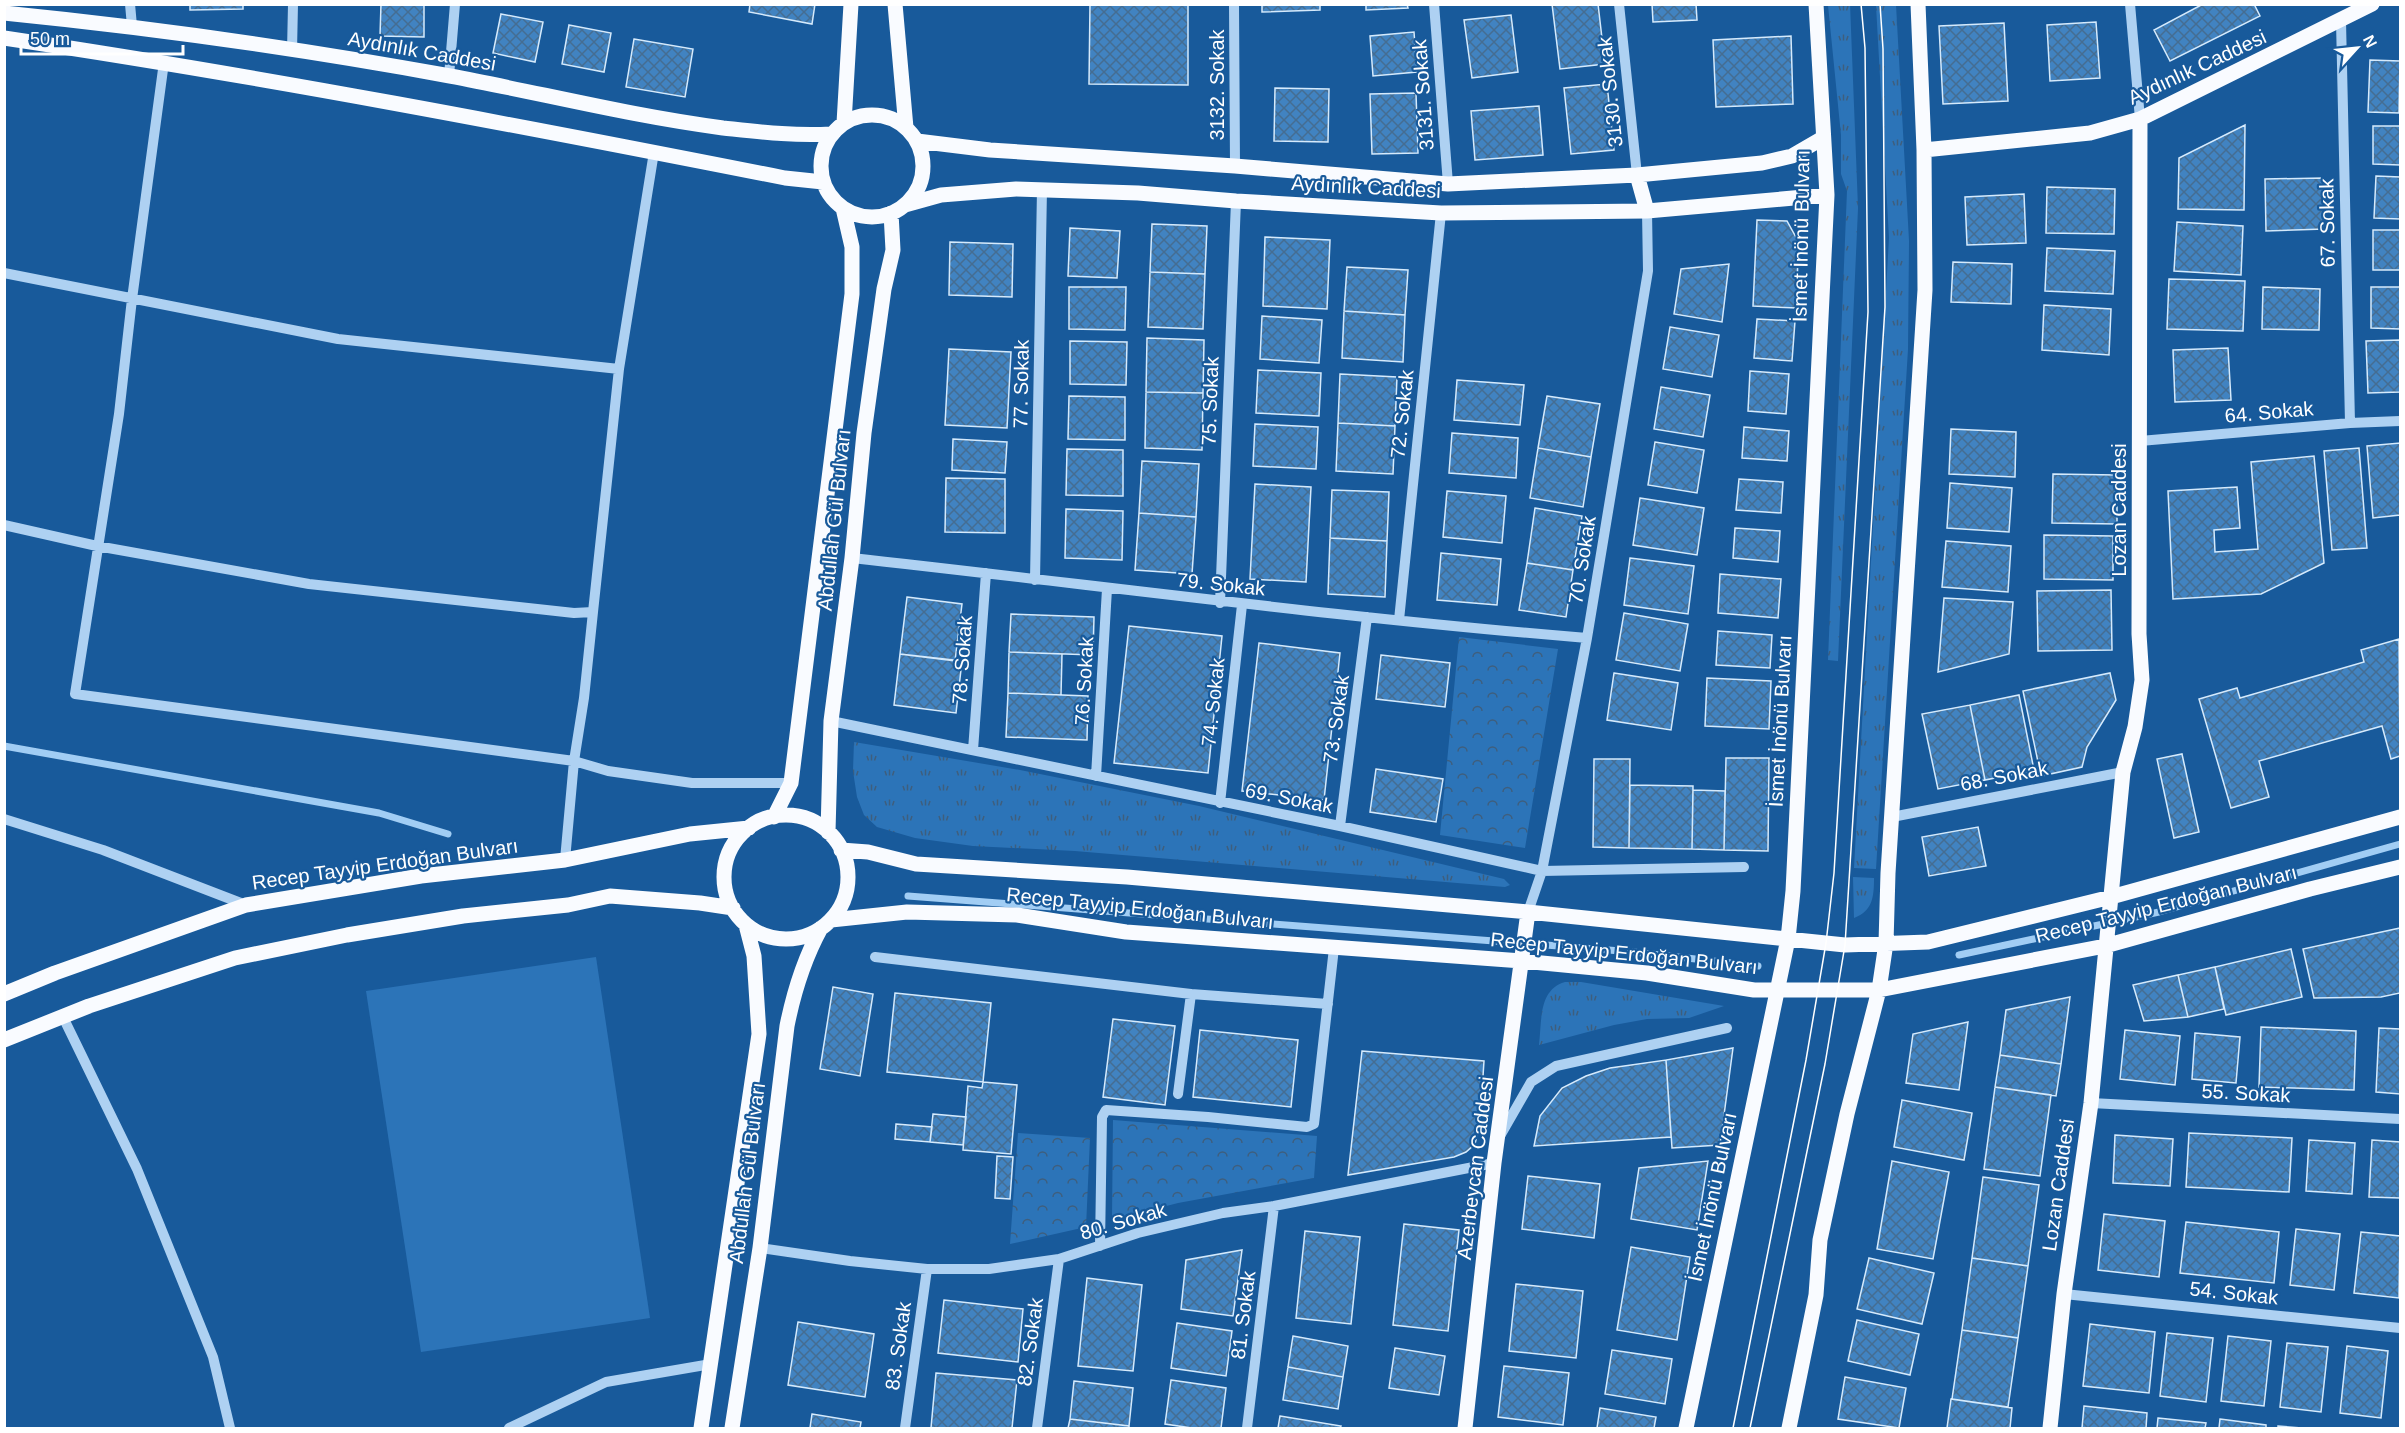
<svg xmlns="http://www.w3.org/2000/svg" width="2405" height="1433" font-family="Helvetica,sans-serif">
	<style>
		.grass { fill: url(#grass-tufts) }
		.park { fill: url(#park-crowns) }
		.garden { fill: #2c74b8 }
		.lines { fill: none; stroke-linecap: round; stroke-linejoin: round }
		.stream { stroke: #a1cdf4; stroke-width: 7 }
		.building { fill: url(#building-cross-hatch); stroke: #d5eafc; stroke-width: 1.5 }
		.minor { stroke: #aed1f2; stroke-width: 10 }
		.major { stroke: #f9fbff; stroke-width: 15 }
		.tram { stroke: #fff; stroke-width: 1.5 }
		.labels { text-anchor: middle; dominant-baseline: central; stroke-width: 4.5; stroke-linejoin: round; paint-order: stroke }
		.street-label { font-size: 20px; fill: #fff; stroke: #185a9b }
	</style>
	<defs>
		<pattern id="grass-tufts" width="24" height="20" patternUnits="userSpaceOnUse" patternTransform="scale(1.5)"><rect width="24" height="20" fill="#2c74b8"/><path d="M3 7l-1-3M5 7V3M7 7l1-3M15 17l-1-3M17 17v-4M19 17l1-3" fill="none" stroke="#3e5e7d"/></pattern>
		<pattern id="park-crowns" width="20" height="18" patternUnits="userSpaceOnUse" patternTransform="scale(1.5)"><rect width="20" height="18" fill="#2c74b8"/><path d="M2 6a3 3 0 1 1 6 0M12 15a3 3 0 1 1 6 0" fill="none" stroke="#3e5e7d"/></pattern>
		<pattern id="building-cross-hatch" width="8" height="8" patternUnits="userSpaceOnUse" patternTransform="scale(1.5)"><rect width="8" height="8" fill="#4183c1"/><path d="M0 0l8 8M0 8l8-8" fill="none" stroke="#456d92"/></pattern>
	</defs>
	<rect width="100%" height="100%" fill="#185a9b"/>
	<!-- grass -->
	<path class="grass" d="M1850 4 1858 208 1838 661 1828 660 1847 191 1841 174V135L1828 5Z
		M1896 5 1909 241 1908 349 1876 869 1854 868 1889 238 1876 5Z
		M854 742 1020 770 1199 806 1504 879 1510 885 1505 887 1075 851 973 846 915 838 877 827 864 815 857 797 853 771Z
		M1853 877 1874 878C1874 896 1873 911 1854 918Z
		M1565 982H1581L1724 1006 1689 1018 1647 1019 1614 1025 1539 1045C1542 1021 1538 990 1565 982Z"/>
	<!-- park -->
	<path class="park" d="M1459 637 1558 649 1525 848 1440 835Z
		M1113 1120 1317 1136 1314 1178 1178 1203 1112 1220Z
		M1018 1133 1090 1138 1086 1227 1010 1244Z"/>
	<!-- garden -->
	<path class="garden" d="M596 957 650 1318 421 1352 366 991Z"/>
	<g class="lines">
		<!-- stream -->
		<path class="stream" d="M4 746 379 813 448 834
			M908 896 1507 942
			M1546 945 1633 952 1758 966
			M1959 955 2159 912 2400 844"/>
	</g>
	<!-- building -->
	<path class="building" d="M190 4H243V9L190 10Z
		M381 4H424V37L380 36Z
		M750 4H815L812 24 749 12Z
		M1090 4H1188V85L1089 84Z
		M1262 4H1320V10L1262 12Z
		M1366 4H1407L1408 8 1366 10Z
		M1552 4H1598L1605 64 1560 69Z
		M1652 4H1696L1697 20 1653 22Z
		M2203 4H2254L2260 16 2170 61 2154 30Z
		M501 14 543 22 535 62 493 53Z
		M1511 15 1518 72 1472 78 1464 20Z
		M2096 22 2100 78 2050 81 2047 25Z
		M2004 23 2008 101 1943 104 1939 26Z
		M569 25 611 33 604 72 562 64Z
		M1414 32 1417 72 1373 76 1370 36Z
		M1791 36 1793 104 1716 107 1713 40Z
		M634 39 693 49 685 97 626 87Z
		M2370 60 2400 61 2399 113 2368 112Z
		M1607 84 1614 150 1571 154 1564 88Z
		M1275 88 1329 89 1328 142 1274 141Z
		M1416 93 1418 153 1372 154 1370 94Z
		M1539 106 1543 155 1475 160 1471 111Z
		M2245 125 2244 210 2178 209 2179 158Z
		M2373 126H2400V165L2373 164Z
		M2376 176 2400 177V219L2374 218Z
		M2323 178 2324 229 2266 231 2265 179Z
		M2047 187 2115 189 2114 234 2046 233Z
		M2024 194 2026 243 1967 245 1965 197Z
		M1757 220 1787 221 1798 241 1797 308 1753 306Z
		M2177 222 2243 226 2241 275 2174 271Z
		M1152 224 1207 226 1205 274 1150 272Z
		M1070 228 1120 231 1117 278 1068 276Z
		M2373 230H2400V270H2373Z
		M1265 237 1330 240 1327 309 1263 306Z
		M950 242 1013 244 1012 297 949 295Z
		M2047 248 2115 251 2113 294 2045 291Z
		M1953 262 2012 264 2011 304 1951 302Z
		M1729 264 1722 322 1674 314 1681 269Z
		M1347 267 1408 270 1405 315 1344 311Z
		M1150 272 1205 274 1203 329 1148 327Z
		M2169 279 2245 281 2243 331 2167 329Z
		M1069 287H1126L1125 330 1069 329Z
		M2263 287 2320 289 2319 330 2262 329Z
		M2371 287H2400V329L2371 328Z
		M2044 305 2111 309 2109 355 2042 350Z
		M1344 311 1405 315 1403 362 1342 358Z
		M1262 316 1322 320 1319 363 1260 359Z
		M1757 319 1795 321 1792 361 1754 358Z
		M1670 327 1719 335 1712 377 1663 369Z
		M1147 338 1204 340 1203 393 1146 392Z
		M2400 340V392L2368 393 2366 341Z
		M1070 341 1127 342 1126 385 1070 384Z
		M2228 348 2231 400 2175 402 2173 350Z
		M949 349 1011 352 1007 428 945 425Z
		M1258 370 1321 373 1319 416 1256 413Z
		M1750 371 1789 374 1786 414 1748 411Z
		M1340 374 1397 377 1395 426 1338 423Z
		M1457 380 1524 385 1520 425 1454 420Z
		M1661 387 1710 395 1703 437 1654 429Z
		M1146 392 1203 393 1202 450 1145 448Z
		M1069 396 1125 397V440L1068 439Z
		M1547 396 1600 404 1591 457 1538 448Z
		M1338 423 1395 426 1393 474 1336 471Z
		M1255 424 1318 427 1316 469 1253 466Z
		M1744 427 1789 431 1787 461 1742 458Z
		M1951 429 2016 432 2015 477 1949 474Z
		M1452 433 1518 438 1516 478 1449 473Z
		M953 439 1007 442 1005 473 952 470Z
		M1655 442 1704 450 1697 493 1648 485Z
		M2400 443V515L2373 518 2367 446Z
		M1538 448 1591 457 1583 507 1530 498Z
		M2359 448 2367 548 2332 550 2324 451Z
		M1067 449 1123 450V496L1066 495Z
		M2314 456 2324 563 2261 594 2173 599 2168 491 2237 487 2240 528 2214 530 2215 552 2258 549 2251 462Z
		M1142 461 1199 464 1196 517 1139 513Z
		M2053 474 2117 475V524L2052 523Z
		M946 478 1005 479V533L945 532Z
		M1739 479 1783 482 1781 513 1736 510Z
		M1950 483 2012 488 2009 532 1947 528Z
		M1255 484 1311 487 1306 582 1250 579Z
		M1332 490 1389 492 1387 541 1330 538Z
		M1447 491 1506 496 1502 543 1443 537Z
		M1640 498 1704 508 1697 555 1633 545Z
		M1535 508 1582 516 1573 570 1527 563Z
		M1066 509 1123 511 1122 560 1065 558Z
		M1139 513 1196 517 1192 574 1135 570Z
		M1735 528 1780 531 1778 562 1733 558Z
		M2044 535 2113 536V580L2044 579Z
		M1330 538 1387 541 1385 597 1328 594Z
		M1946 541 2011 546 2008 592 1942 587Z
		M1441 553 1501 559 1497 605 1437 600Z
		M1630 558 1694 566 1688 614 1624 605Z
		M1527 563 1573 570 1566 617 1519 610Z
		M1720 574 1781 579 1778 618 1718 613Z
		M2111 590 2112 650 2038 651 2037 591Z
		M907 597 962 604 955 661 900 654Z
		M1944 598 2013 602 2009 654 1938 672Z
		M1624 613 1688 624 1680 671 1616 660Z
		M1011 614 1094 617 1093 655 1009 652Z
		M1129 626 1222 636 1208 773 1114 763Z
		M1718 631 1772 635 1770 668 1716 665Z
		M2399 639 2400 756 2391 759 2382 726 2259 761 2269 797 2231 808 2199 699 2237 688 2240 698 2364 662 2361 650Z
		M1259 643 1340 653 1324 800 1242 791Z
		M1009 652 1062 654 1061 695 1008 693Z
		M900 654 962 661 956 713 894 705Z
		M1381 655 1450 663 1445 707 1376 699Z
		M1614 673 1678 683 1671 730 1607 720Z
		M2110 673 2116 700 2087 747 2082 767 2041 776 2023 691Z
		M1707 678 1771 681 1769 729 1705 726Z
		M1008 693 1088 696 1087 740 1006 737Z
		M2019 695 2034 770 1985 780 1970 705Z
		M1970 705 1985 780 1938 789 1922 714Z
		M2182 754 2199 832 2174 838 2157 759Z
		M1726 758H1769L1768 851 1724 850Z
		M1594 759H1630L1629 848 1593 847Z
		M1376 769 1443 779 1436 822 1370 812Z
		M1630 785 1693 786 1692 849 1629 848Z
		M1693 790 1725 791 1724 850 1692 849Z
		M1978 827 1986 866 1929 876 1922 837Z
		M2400 928V993L2381 997 2314 998 2303 949Z
		M2291 949 2302 997 2226 1015 2215 967Z
		M2215 967 2224 1009 2188 1017 2178 975Z
		M2178 975 2188 1017 2144 1021 2133 985Z
		M833 987 873 994 860 1076 820 1069Z
		M895 993 991 1003 983 1082 887 1072Z
		M2070 997 2061 1064 2000 1055 2006 1010Z
		M1113 1019 1175 1026 1165 1105 1103 1097Z
		M1968 1022 1959 1090 1906 1083 1913 1034Z
		M2261 1027 2356 1031 2354 1090 2259 1087Z
		M2379 1028 2400 1029V1094L2376 1092Z
		M1200 1030 1298 1040 1291 1107 1193 1097Z
		M2125 1030 2180 1036 2175 1085 2120 1079Z
		M2195 1033 2240 1037 2236 1083 2192 1079Z
		M1733 1048 1720 1145 1672 1148 1666 1060Z
		M1362 1051 1484 1061 1480 1122 1475 1144 1466 1152 1454 1157 1348 1175Z
		M2000 1055 2061 1064 2056 1096 1995 1087Z
		M1666 1060 1671 1137 1534 1146 1540 1116 1562 1088 1586 1076 1610 1068Z
		M983 1082 1017 1085 1011 1154 963 1150 968 1086 982 1088Z
		M1995 1087 2051 1095 2040 1176 1984 1169Z
		M1902 1100 1972 1113 1964 1160 1894 1147Z
		M933 1114 966 1117 963 1145 930 1142Z
		M896 1124 932 1127 930 1142 895 1139Z
		M2189 1133 2292 1138 2289 1192 2186 1187Z
		M2115 1135 2173 1139 2170 1186 2113 1183Z
		M2309 1140 2355 1143 2352 1194 2306 1191Z
		M2372 1140 2400 1142V1198L2369 1197Z
		M997 1156 1013 1157 1010 1199 995 1198Z
		M1708 1161 1697 1230 1631 1219 1639 1168Z
		M1892 1161 1949 1172 1933 1259 1877 1249Z
		M1528 1176 1600 1184 1594 1238 1522 1229Z
		M1983 1177 2039 1185 2028 1266 1972 1258Z
		M2104 1214 2165 1221 2159 1277 2098 1270Z
		M2186 1222 2279 1232 2274 1283 2180 1273Z
		M1404 1224 1459 1230 1448 1331 1393 1325Z
		M2296 1229 2340 1234 2334 1290 2290 1285Z
		M1305 1231 1360 1237 1351 1324 1296 1318Z
		M2361 1232 2400 1236 2399 1298 2354 1293Z
		M1631 1247 1690 1257 1677 1340 1617 1330Z
		M1242 1250 1233 1316 1181 1309 1186 1260Z
		M1869 1258 1934 1273 1922 1324 1857 1309Z
		M1972 1258 2028 1266 2018 1338 1962 1330Z
		M1087 1278 1142 1285 1133 1371 1078 1366Z
		M1516 1284 1583 1291 1576 1358 1509 1351Z
		M944 1300 1023 1309 1018 1362 938 1353Z
		M1857 1320 1919 1334 1910 1375 1848 1361Z
		M798 1322 874 1334 865 1397 788 1385Z
		M1177 1323 1232 1331 1226 1376 1171 1368Z
		M2090 1324 2155 1332 2149 1393 2083 1386Z
		M1962 1330 2018 1338 2008 1407 1952 1399Z
		M2167 1333 2213 1338 2206 1402 2160 1396Z
		M1293 1336 1348 1346 1343 1377 1288 1367Z
		M2228 1336 2271 1341 2264 1406 2221 1401Z
		M2287 1343 2328 1347 2321 1412 2280 1407Z
		M2347 1346 2388 1351 2381 1418 2340 1413Z
		M1395 1348 1445 1356 1439 1395 1389 1388Z
		M1612 1350 1672 1359 1665 1404 1605 1394Z
		M1504 1366 1569 1373 1563 1425 1498 1417Z
		M1288 1367 1343 1377 1338 1409 1283 1400Z
		M936 1373 1017 1380 1012 1428H931Z
		M1845 1377 1906 1388 1899 1428 1838 1419Z
		M1171 1380 1226 1388 1221 1428H1192L1165 1424Z
		M1074 1381 1133 1388 1129 1426 1070 1419Z
		M1951 1399 2012 1408 2010 1428H1947Z
		M2084 1406 2147 1413 2146 1428H2082Z
		M1600 1408 1656 1417 1654 1428H1597Z
		M812 1414 861 1422 860 1428H810Z
		M1280 1416 1341 1426 1340 1428H1278Z
		M2158 1418 2206 1423 2205 1428H2157Z
		M1070 1419 1129 1426V1428H1068Z
		M2220 1419 2266 1425V1428H2219Z
		M2278 1426 2302 1428H2278Z"/>
	<g class="lines">
		<!-- minor -->
		<path class="minor" d="M130 4 132 26
			M1234 4 1235 166
			M1434 4 1448 184
			M1619 4 1637 175
			M2130 4 2140 119
			M2341 21 2350 423
			M292 51 293 4
			M164 62 132 299 119 414 75 694 574 761 565 860
			M449 76 455 4
			M4 273 338 339 619 369
			M2140 441 2350 423 2400 421
			M4 525 97 546 309 584 574 613 593 612 619 369 654 152
			M852 558C1097 585 1341 618 1587 638
			M1035 580 1042 189
			M1220 603 1236 201
			M593 612 584 698 574 761 608 771 692 783H791
			M1399 620 1441 213
			M831 721 1340 826 1542 871 1744 867
			M973 750 986 573
			M1096 776 1107 589
			M1220 803 1242 605
			M1892 817 2123 772
			M4 819 103 850 246 905
			M1340 826 1367 617
			M1528 912 1542 871 1587 638 1648 271 1647 211
			M875 957 1191 994 1328 1004
			M63 1017 137 1169 213 1357 230 1428
			M1178 1094 1191 994
			M2091 1103 2400 1119
			M1500 1136 1531 1082 1556 1066 1727 1028
			M1100 1246 1102 1117 1106 1110 1208 1117 1307 1127 1314 1124 1334 948
			M760 1248 850 1261 927 1269H989L1059 1259 1138 1233 1223 1213 1274 1206 1494 1163
			M2064 1294 2400 1328
			M509 1428 606 1382 711 1364
			M905 1428 927 1269
			M1037 1428 1059 1259
			M1247 1428 1274 1206"/>
		<!-- major -->
		<path class="major" d="M895 4 906 128
			M4 13C154 28 303 49 450 76 541 93 631 116 723 128 761 132 793 136 831 134
			M4 38C266 77 526 127 785 178L823 182
			M821 166a51 51 0 1 1 102 0a51 51 0 1 1-102 0Z
			M844 123 851 4
			M917 141 990 150 1235 166 1448 184 1637 175 1762 163 1792 156 1823 138
			M1924 150 2090 133 2140 119 2372 4
			M1637 175 1647 211
			M905 205 941 195 1016 189 1138 193 1236 201 1441 213 1647 211 1827 195
			M724 877a62 62 0 1 1 124 0a62 62 0 1 1-124 0Z
			M774 817 791 783 852 294V247L843 208
			M828 832 831 721 852 558 864 433 884 289 893 250 891 213
			M841 850 868 852 916 864 1127 877 1528 912 1845 945 1928 942 2111 897 2400 817
			M831 920 907 912 1017 915 1126 932 1522 961 1647 973 1754 990H1879L2105 946 2310 889 2400 867
			M4 994 55 973 246 905 421 876 565 860 690 834 749 828
			M4 1040 89 1006 235 958 347 935 463 916 568 905 610 896 700 903 733 908
			M701 1428 759 1034 754 956 746 925
			M732 1428 760 1248 787 1026C794 991 804 959 821 928
			M1465 1428 1494 1163 1528 912
			M1686 1428 1788 939 1793 891 1827 195 1816 4
			M1789 1428 1816 1295 1820 1240 1847 1114 1879 990 1886 943 1888 873 1925 290 1924 150 1918 4
			M2050 1428 2064 1294 2091 1103 2123 772 2135 727 2142 680 2139 634 2140 119"/>
		<!-- tram -->
		<path class="tram" d="M1733 1428 1806 1060 1826 943 1834 873 1868 312 1865 48 1861 4
			M1750 1428 1825 1064 1845 945 1885 307 1883 49 1880 4"/>
	</g>
	<g class="labels">
		<!-- street labels -->
		<g class="street-label">
			<text transform="translate(422 51) rotate(10)">Aydınlık Caddesi</text>
			<text transform="translate(2197 67) rotate(-25)">Aydınlık Caddesi</text>
			<text transform="translate(1217 85) rotate(-90)">3132. Sokak</text>
			<text transform="translate(1610 92) rotate(-96)">3130. Sokak</text>
			<text transform="translate(1423 95) rotate(-94)">3131. Sokak</text>
			<text transform="translate(1366 187) rotate(3)">Aydınlık Caddesi</text>
			<text transform="translate(2327 223) rotate(-91)">67. Sokak</text>
			<text transform="translate(1801 236) rotate(-89)">İsmet İnönü Bulvarı</text>
			<text transform="translate(1021 384) rotate(-89)">77. Sokak</text>
			<text transform="translate(1210 401) rotate(-88)">75. Sokak</text>
			<text transform="translate(2269 412) rotate(-5)">64. Sokak</text>
			<text transform="translate(1402 414) rotate(-84)">72. Sokak</text>
			<text transform="translate(2119 510) rotate(-90)">Lozan Caddesi</text>
			<text transform="translate(834 520) rotate(-84)">Abdullah Gül Bulvarı</text>
			<text transform="translate(1582 560) rotate(-81)">70. Sokak</text>
			<text transform="translate(1221 584) rotate(6)">79. Sokak</text>
			<text transform="translate(962 660) rotate(-86)">78. Sokak</text>
			<text transform="translate(1084 681) rotate(-87)">76. Sokak</text>
			<text transform="translate(1213 702) rotate(-84)">74. Sokak</text>
			<text transform="translate(1336 719) rotate(-82)">73. Sokak</text>
			<text transform="translate(1780 721) rotate(-87)">İsmet İnönü Bulvarı</text>
			<text transform="translate(2004 776) rotate(-11)">68. Sokak</text>
			<text transform="translate(1289 798) rotate(11)">69. Sokak</text>
			<text transform="translate(385 864) rotate(-8)">Recep Tayyip Erdoğan Bulvarı</text>
			<text transform="translate(2166 904) rotate(-14)">Recep Tayyip Erdoğan Bulvarı</text>
			<text transform="translate(1140 908) rotate(6)">Recep Tayyip Erdoğan Bulvarı</text>
			<text transform="translate(1624 953) rotate(6)">Recep Tayyip Erdoğan Bulvarı</text>
			<text transform="translate(2246 1093) rotate(3)">55. Sokak</text>
			<text transform="translate(1475 1168) rotate(-83)">Azerbeycan Caddesi</text>
			<text transform="translate(747 1173) rotate(-83)">Abdullah Gül Bulvarı</text>
			<text transform="translate(2058 1185) rotate(-82)">Lozan Caddesi</text>
			<text transform="translate(1712 1197) rotate(-78)">İsmet İnönü Bulvarı</text>
			<text transform="translate(1123 1221) rotate(-16)">80. Sokak</text>
			<text transform="translate(2234 1293) rotate(6)">54. Sokak</text>
			<text transform="translate(1243 1315) rotate(-83)">81. Sokak</text>
			<text transform="translate(1030 1342) rotate(-82)">82. Sokak</text>
			<text transform="translate(898 1346) rotate(-82)">83. Sokak</text>
		</g>
	</g>
	<!-- border -->
	<rect width="2405" height="1433" fill="none" stroke="#ffffff" stroke-width="12"/>
	<!-- north arrow -->
	<g transform="translate(2357 48) rotate(63)" stroke="#185a9b" stroke-width="4.5" paint-order="stroke">
	<path d="M0-4.5L10 22L0 15L-10 22Z" fill="#ffffff"/>
	<text y="-9" font-size="16" font-weight="bold" text-anchor="middle" fill="#ffffff">N</text>
	</g>
	<!-- scale -->
	<path d="M21 45v9h162v-9" fill="none" stroke="#ffffff" stroke-width="3"/>
	<text x="30" y="45" font-size="18" fill="#ffffff" stroke="#185a9b" stroke-width="4.5" paint-order="stroke">50 m</text>
</svg>
